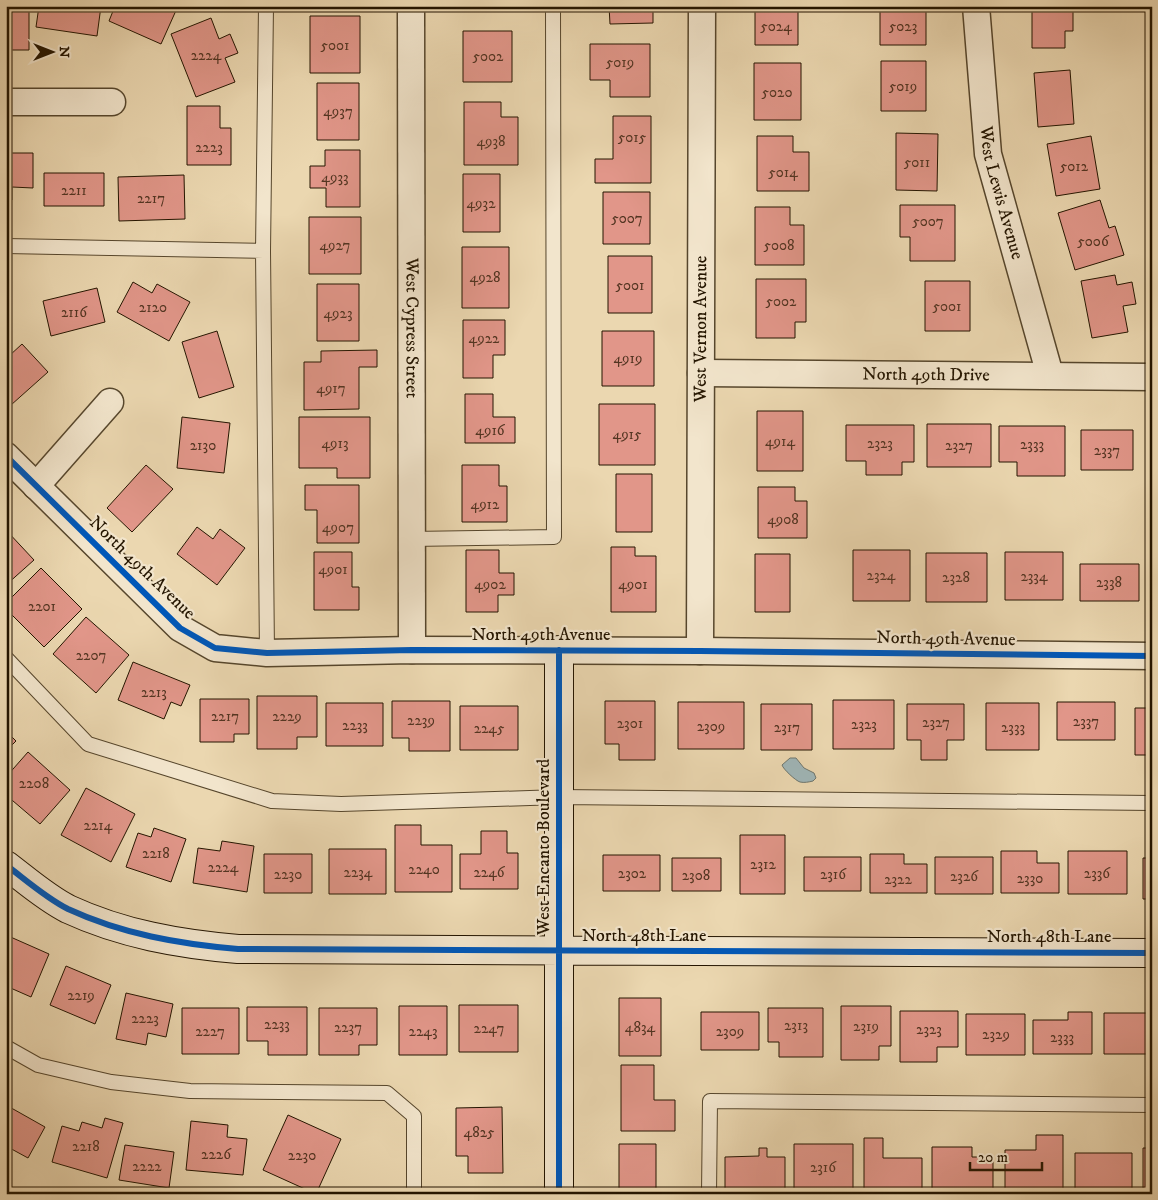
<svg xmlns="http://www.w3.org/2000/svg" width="1158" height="1200" font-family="'IM FELL DW Pica',serif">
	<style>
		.water { fill: #9fb6b8; stroke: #6e766e }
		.building { fill: #e19689; stroke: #241500 }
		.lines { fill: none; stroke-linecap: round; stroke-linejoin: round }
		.lane-casing { stroke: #56462c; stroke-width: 16 }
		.street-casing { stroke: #56462c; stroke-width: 29 }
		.secondary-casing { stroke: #241500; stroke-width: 30 }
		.lane { stroke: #f2e5cc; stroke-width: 14 }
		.street { stroke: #f2e5cc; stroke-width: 26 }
		.secondary { stroke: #f2e5cc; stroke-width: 28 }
		.cycleway-casing { stroke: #f2e5cc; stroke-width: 9 }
		.cycleway { stroke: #0057b8; stroke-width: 6 }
		.labels { text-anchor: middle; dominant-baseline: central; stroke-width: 4.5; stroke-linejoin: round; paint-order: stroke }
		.number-label { font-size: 15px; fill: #533522 }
		.street-label { font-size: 18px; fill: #241500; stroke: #f2e5cc }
	</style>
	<rect width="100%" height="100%" fill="#ebd7b0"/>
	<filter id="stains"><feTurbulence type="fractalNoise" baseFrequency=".004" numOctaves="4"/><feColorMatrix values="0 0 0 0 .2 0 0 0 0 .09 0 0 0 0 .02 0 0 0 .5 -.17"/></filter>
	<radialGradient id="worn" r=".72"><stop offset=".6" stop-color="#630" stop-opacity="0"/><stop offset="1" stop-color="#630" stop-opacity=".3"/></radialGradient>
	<!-- water -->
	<path class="water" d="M790 758H796L804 768 814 773 816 778 813 781C809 782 804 783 800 782 796 781 783 769 782 765Z"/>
	<!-- building -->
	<path class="building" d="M6 6H29V50H6Z
		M39 6H101L97 36 36 27Z
		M115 6H178L161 44 109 21Z
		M313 6H362V8H313Z
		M465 6H497V9H465Z
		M609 6H653V23L610 24Z
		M755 6H798V45H755Z
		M880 6H926V45H880Z
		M1032 6H1073V31H1065V48H1032Z
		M310 16H360V73H310Z
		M211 18 219 39 230 34 238 53 225 58 235 82 196 97 171 34Z
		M463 31H512V82H463Z
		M590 44H650V97H610V80H590Z
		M881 61H926V111H881Z
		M754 63H801V120H754Z
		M1070 70 1074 124 1038 127 1034 73Z
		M317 83H359V140H317Z
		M464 102H501V117H518V165H464Z
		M187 106H220V128H231V165H187Z
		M613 116H651V183H595V159H613Z
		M896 133 938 134 937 191 896 190Z
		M757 136H793V152H809V191H757Z
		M1091 136 1100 189 1056 196 1047 144Z
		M325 150H360V207H326V188H310V166H325Z
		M6 153H33V188L12 187V200H6Z
		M44 173H104V206H44Z
		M463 174H500V232H463Z
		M184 175 185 219 119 221 118 177Z
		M603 192H650V244H603Z
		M1100 200 1109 228 1115 226 1124 255 1075 270 1058 213Z
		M900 205H955V261H910V237H900Z
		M755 207H790V225H804V265H755Z
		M309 217H361V274H309Z
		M462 247H509V308H462Z
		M608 256H652V313H608Z
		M1115 275 1117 285 1132 282 1136 304 1123 306 1128 332 1092 338 1081 281Z
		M756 279H806V322H795V338H756Z
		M925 281H970V331H925Z
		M133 282 152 293 157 284 190 302 169 341 117 312Z
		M317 284H359V341H317Z
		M97 288 105 322 51 336 43 301Z
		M463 320H505V355H493V378H463Z
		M217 331 234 387 199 398 182 342Z
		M602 331H654V386H602Z
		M22 344 48 372 11 405 6 399V353L9 356Z
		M377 350V367H359V409L304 410V362H321V351Z
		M465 394H493V417H515V443H465Z
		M599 404H655V465H599Z
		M757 411H803V471H757Z
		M182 417 230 423 224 473 177 468Z
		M299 417H370V478H337V468H299Z
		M927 424H991V467H927Z
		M846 425H914V462H902V475H866V461H846Z
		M999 426H1065V476H1017V462H999Z
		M1081 430H1133V470H1081Z
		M146 465 173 489 132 532 107 508Z
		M462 465H499V486H507V522H462Z
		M616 474H652V532H616Z
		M305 485H359V543H317V510H305Z
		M758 487H795V501H807V538H758Z
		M197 527 213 539 220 529 245 548 217 585 177 554Z
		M6 530 34 560 6 585Z
		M611 547H635V556H656V612H611Z
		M466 550H499V573H514V595H498V612H466Z
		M853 550H910V601H853Z
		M314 552H352V587H359V610H314Z
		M1005 552H1063V600H1005Z
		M926 553H987V602H926Z
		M755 554H790V612H755Z
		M1080 564H1139V601H1080Z
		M41 568 82 609 44 647 6 609V603Z
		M86 617 129 655 96 693 53 654Z
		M133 662 190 685 181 706 171 702 164 719 118 700Z
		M257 696H317V737H297V749H257Z
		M200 699H249V734H234V742H200Z
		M833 700H894V749H833Z
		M392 701H450V751H409V738H392Z
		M605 701H655V760H619V744H605Z
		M678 702H744V749H678Z
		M1057 702H1115V740H1057Z
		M326 703H383V746H326Z
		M986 703H1039V750H986Z
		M761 704H812V750H761Z
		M907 704H964V740H947V760H921V740H907Z
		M460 706H518V750H460Z
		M1135 708H1152V755H1135Z
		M6 731 16 741 6 751Z
		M28 752 70 790 40 824 6 795V777Z
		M86 788 135 814 111 862 61 835Z
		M395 825H421V845H452V892H395Z
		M154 828 186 839 171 882 126 867 138 833 151 837Z
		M481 831H507V853H518V889H460V854H481Z
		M740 835H785V894H740Z
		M222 841 254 846 247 892 193 883 198 848 220 851Z
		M329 849H386V894H329Z
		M1001 851H1037V863H1059V893H1001Z
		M1068 851H1127V894H1068Z
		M264 854H312V893H264Z
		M870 854H904V864H927V893H870Z
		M603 855H660V891H603Z
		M804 857H861V891H804Z
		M935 857H993V894H935Z
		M672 858H721V891H672Z
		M1143 858H1152V899H1143Z
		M6 935 49 954 31 997 6 986Z
		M66 966 111 985 95 1024 50 1005Z
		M126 993 173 1004 166 1037 148 1033 146 1045 116 1039Z
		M619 998H661V1056H619Z
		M459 1005H518V1052H459Z
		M399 1006H447V1055H399Z
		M841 1006H891V1046H879V1060H841Z
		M247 1007H307V1055H268V1041H247Z
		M182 1008H239V1054H182Z
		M319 1008H377V1045H359V1055H319Z
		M768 1008H823V1057H779V1042H768Z
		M900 1011H958V1047H937V1062H900Z
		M701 1012H759V1050H701Z
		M1068 1012H1092V1054H1033V1020H1068Z
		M1104 1013H1152V1054H1104Z
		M966 1014H1025V1055H966Z
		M621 1065H654V1100H675V1131H621Z
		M6 1105 45 1127 28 1158 6 1146Z
		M502 1107 503 1173H468V1156H456V1108Z
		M288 1115 341 1139 316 1194 263 1170Z
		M105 1118 123 1123 107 1178 52 1162 62 1126 79 1131 82 1122 102 1128Z
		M191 1121 228 1125 227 1137 247 1139 243 1175 186 1170Z
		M1036 1135H1063V1192L1005 1193V1150H1036Z
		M864 1138H883V1158H922V1192H864Z
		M619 1144H656V1194H619Z
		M794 1144H853V1191H794Z
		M125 1145 174 1152 169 1188 119 1180Z
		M932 1147H972V1157H993V1189H932Z
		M759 1148H767V1157H785V1194L725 1193V1157L759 1156Z
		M1143 1148H1152V1193H1143Z
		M1075 1153H1132V1194H1075Z"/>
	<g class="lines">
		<!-- lane casing -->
		<g class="lane-casing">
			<path id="lane" d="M266 6 263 251 267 653
				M6 246 263 251
				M411 539 554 537 553 6
				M6 658 88 744 272 801 341 804 559 797 1152 803
				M6 1047 38 1065 111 1082 190 1091 387 1093 414 1116V1194
				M709 1194 710 1101 1152 1105"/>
		</g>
		<!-- street casing -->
		<g class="street-casing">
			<g id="street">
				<path id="s1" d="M411 6 412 650"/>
				<path id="s2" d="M976 6 988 154 1050 375"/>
				<path d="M6 102H112"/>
				<path id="s3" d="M701 373 1152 377"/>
				<path d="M6 456 180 628 215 648 267 653 412 650 700 651 1152 656"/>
				<path d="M36 486 110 402"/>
				<path id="s4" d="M700 651 702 6"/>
			</g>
		</g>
		<!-- secondary casing -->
		<g class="secondary-casing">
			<path id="secondary" d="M559 650V1194
				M6 865C26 880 46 898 68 909 122 934 179 944 238 949L1152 953"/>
		</g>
		<!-- lane -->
		<use href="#lane" class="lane"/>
		<!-- street -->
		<use href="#street" class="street"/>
		<!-- secondary -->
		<use href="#secondary" class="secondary"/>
		<!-- cycleway casing -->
		<g class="cycleway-casing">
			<path id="cycleway" d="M6 456 180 628 215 648 267 653 412 650 700 651 1152 656
				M559 650V1194
				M6 865C26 880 46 898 68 909 122 934 179 944 238 949L1152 953"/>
		</g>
		<!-- cycleway -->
		<use href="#cycleway" class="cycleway"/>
	</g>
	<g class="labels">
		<!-- number labels -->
		<g class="number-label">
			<text x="776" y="26">5024</text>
			<text x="903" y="26">5023</text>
			<text x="335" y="45">5001</text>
			<text x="206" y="55">2224</text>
			<text x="488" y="56">5002</text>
			<text x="620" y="62">5019</text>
			<text x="903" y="86">5019</text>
			<text x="777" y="92">5020</text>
			<text x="338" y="111">4937</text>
			<text x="632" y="137">5015</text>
			<text x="491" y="141">4938</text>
			<text x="209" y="147">2223</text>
			<text x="917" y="162">5011</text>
			<text x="1074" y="166">5012</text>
			<text x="783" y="172">5014</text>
			<text x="335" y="177">4933</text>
			<text x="74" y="190">2211</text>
			<text x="151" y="198">2217</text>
			<text x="481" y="203">4932</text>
			<text x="627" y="218">5007</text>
			<text x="928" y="221">5007</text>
			<text x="1093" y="241">5006</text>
			<text x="335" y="245">4927</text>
			<text x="779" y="245">5008</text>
			<text x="485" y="277">4928</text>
			<text x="630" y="285">5001</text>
			<text x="781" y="301">5002</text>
			<text x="947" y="306">5001</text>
			<text x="153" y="307">2120</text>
			<text x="74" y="312">2116</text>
			<text x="338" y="313">4923</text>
			<text x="484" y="338">4922</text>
			<text x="628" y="358">4919</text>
			<text x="331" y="388">4917</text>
			<text x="490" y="430">4916</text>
			<text x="627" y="434">4915</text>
			<text x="780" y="441">4914</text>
			<text x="335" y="443">4913</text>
			<text x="880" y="443">2323</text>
			<text x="1032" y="444">2333</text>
			<text x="203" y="445">2130</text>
			<text x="959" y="445">2327</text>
			<text x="1107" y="450">2337</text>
			<text x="485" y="504">4912</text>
			<text x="783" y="519">4908</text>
			<text x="338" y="527">4907</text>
			<text x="333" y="569">4901</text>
			<text x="881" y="575">2324</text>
			<text x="1034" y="576">2334</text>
			<text x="956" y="577">2328</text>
			<text x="1109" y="582">2338</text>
			<text x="490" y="584">4902</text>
			<text x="633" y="584">4901</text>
			<text x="42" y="606">2201</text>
			<text x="91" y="655">2207</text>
			<text x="154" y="692">2213</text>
			<text x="225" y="716">2217</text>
			<text x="287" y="716">2229</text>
			<text x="421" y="720">2239</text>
			<text x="1086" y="721">2337</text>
			<text x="936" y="722">2327</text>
			<text x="630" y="723">2301</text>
			<text x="864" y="724">2323</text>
			<text x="355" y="725">2233</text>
			<text x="711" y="726">2309</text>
			<text x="787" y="727">2317</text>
			<text x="1013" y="727">2333</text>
			<text x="489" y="728">2245</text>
			<text x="34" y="783">2208</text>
			<text x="98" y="825">2214</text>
			<text x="156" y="853">2218</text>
			<text x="763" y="864">2312</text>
			<text x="223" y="867">2224</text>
			<text x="424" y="869">2240</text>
			<text x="358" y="872">2234</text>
			<text x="489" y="872">2246</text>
			<text x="632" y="873">2302</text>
			<text x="1097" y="873">2336</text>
			<text x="288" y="874">2230</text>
			<text x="833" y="874">2316</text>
			<text x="696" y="875">2308</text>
			<text x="964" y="876">2326</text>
			<text x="1030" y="878">2330</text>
			<text x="898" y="879">2322</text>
			<text x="81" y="995">2219</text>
			<text x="145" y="1018">2223</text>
			<text x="277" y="1024">2233</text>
			<text x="796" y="1025">2313</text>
			<text x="866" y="1026">2319</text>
			<text x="348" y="1027">2237</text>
			<text x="640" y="1027">4834</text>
			<text x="489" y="1028">2247</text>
			<text x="929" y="1029">2323</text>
			<text x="210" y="1031">2227</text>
			<text x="423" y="1031">2243</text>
			<text x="730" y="1031">2309</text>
			<text x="996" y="1034">2329</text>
			<text x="1062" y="1037">2333</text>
			<text x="479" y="1132">4825</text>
			<text x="86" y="1146">2218</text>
			<text x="216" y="1154">2226</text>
			<text x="302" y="1155">2230</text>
			<text x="147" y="1166">2222</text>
			<text x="823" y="1167">2316</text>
		</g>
		<!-- street labels -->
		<g class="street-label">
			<text stroke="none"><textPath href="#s2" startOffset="189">West Lewis Avenue</textPath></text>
			<text stroke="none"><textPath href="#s1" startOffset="322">West Cypress Street</textPath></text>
			<text stroke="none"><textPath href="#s4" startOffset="322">West Vernon Avenue</textPath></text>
			<text stroke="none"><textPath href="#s3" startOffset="225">North 49th Drive</textPath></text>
			<text transform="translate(142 568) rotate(44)">North 49th Avenue</text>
			<text x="541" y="635">North 49th Avenue</text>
			<text transform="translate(946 639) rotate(1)">North 49th Avenue</text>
			<text transform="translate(544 847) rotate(-90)">West Encanto Boulevard</text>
			<text x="644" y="936">North 48th Lane</text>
			<text x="1049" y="937">North 48th Lane</text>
		</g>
	</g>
	<!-- margin -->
	<rect width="1158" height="1200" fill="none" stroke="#ebd7b0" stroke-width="25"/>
	<rect x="8" y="8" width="1143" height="1185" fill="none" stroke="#241500" stroke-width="2.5"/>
	<rect x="12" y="12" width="1133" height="1175" fill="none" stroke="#241500"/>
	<!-- north arrow -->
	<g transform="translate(52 52) rotate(90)" stroke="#f2e5cc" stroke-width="4" paint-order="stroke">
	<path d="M0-4L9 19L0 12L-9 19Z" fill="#241500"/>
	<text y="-8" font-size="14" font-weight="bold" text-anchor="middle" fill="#241500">N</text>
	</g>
	<!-- scale -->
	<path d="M970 1162v8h72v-8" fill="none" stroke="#241500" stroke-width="2.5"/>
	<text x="978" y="1162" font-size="15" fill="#241500" stroke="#f2e5cc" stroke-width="4" paint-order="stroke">20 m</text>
	<rect width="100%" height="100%" filter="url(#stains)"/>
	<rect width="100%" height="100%" fill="url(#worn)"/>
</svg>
